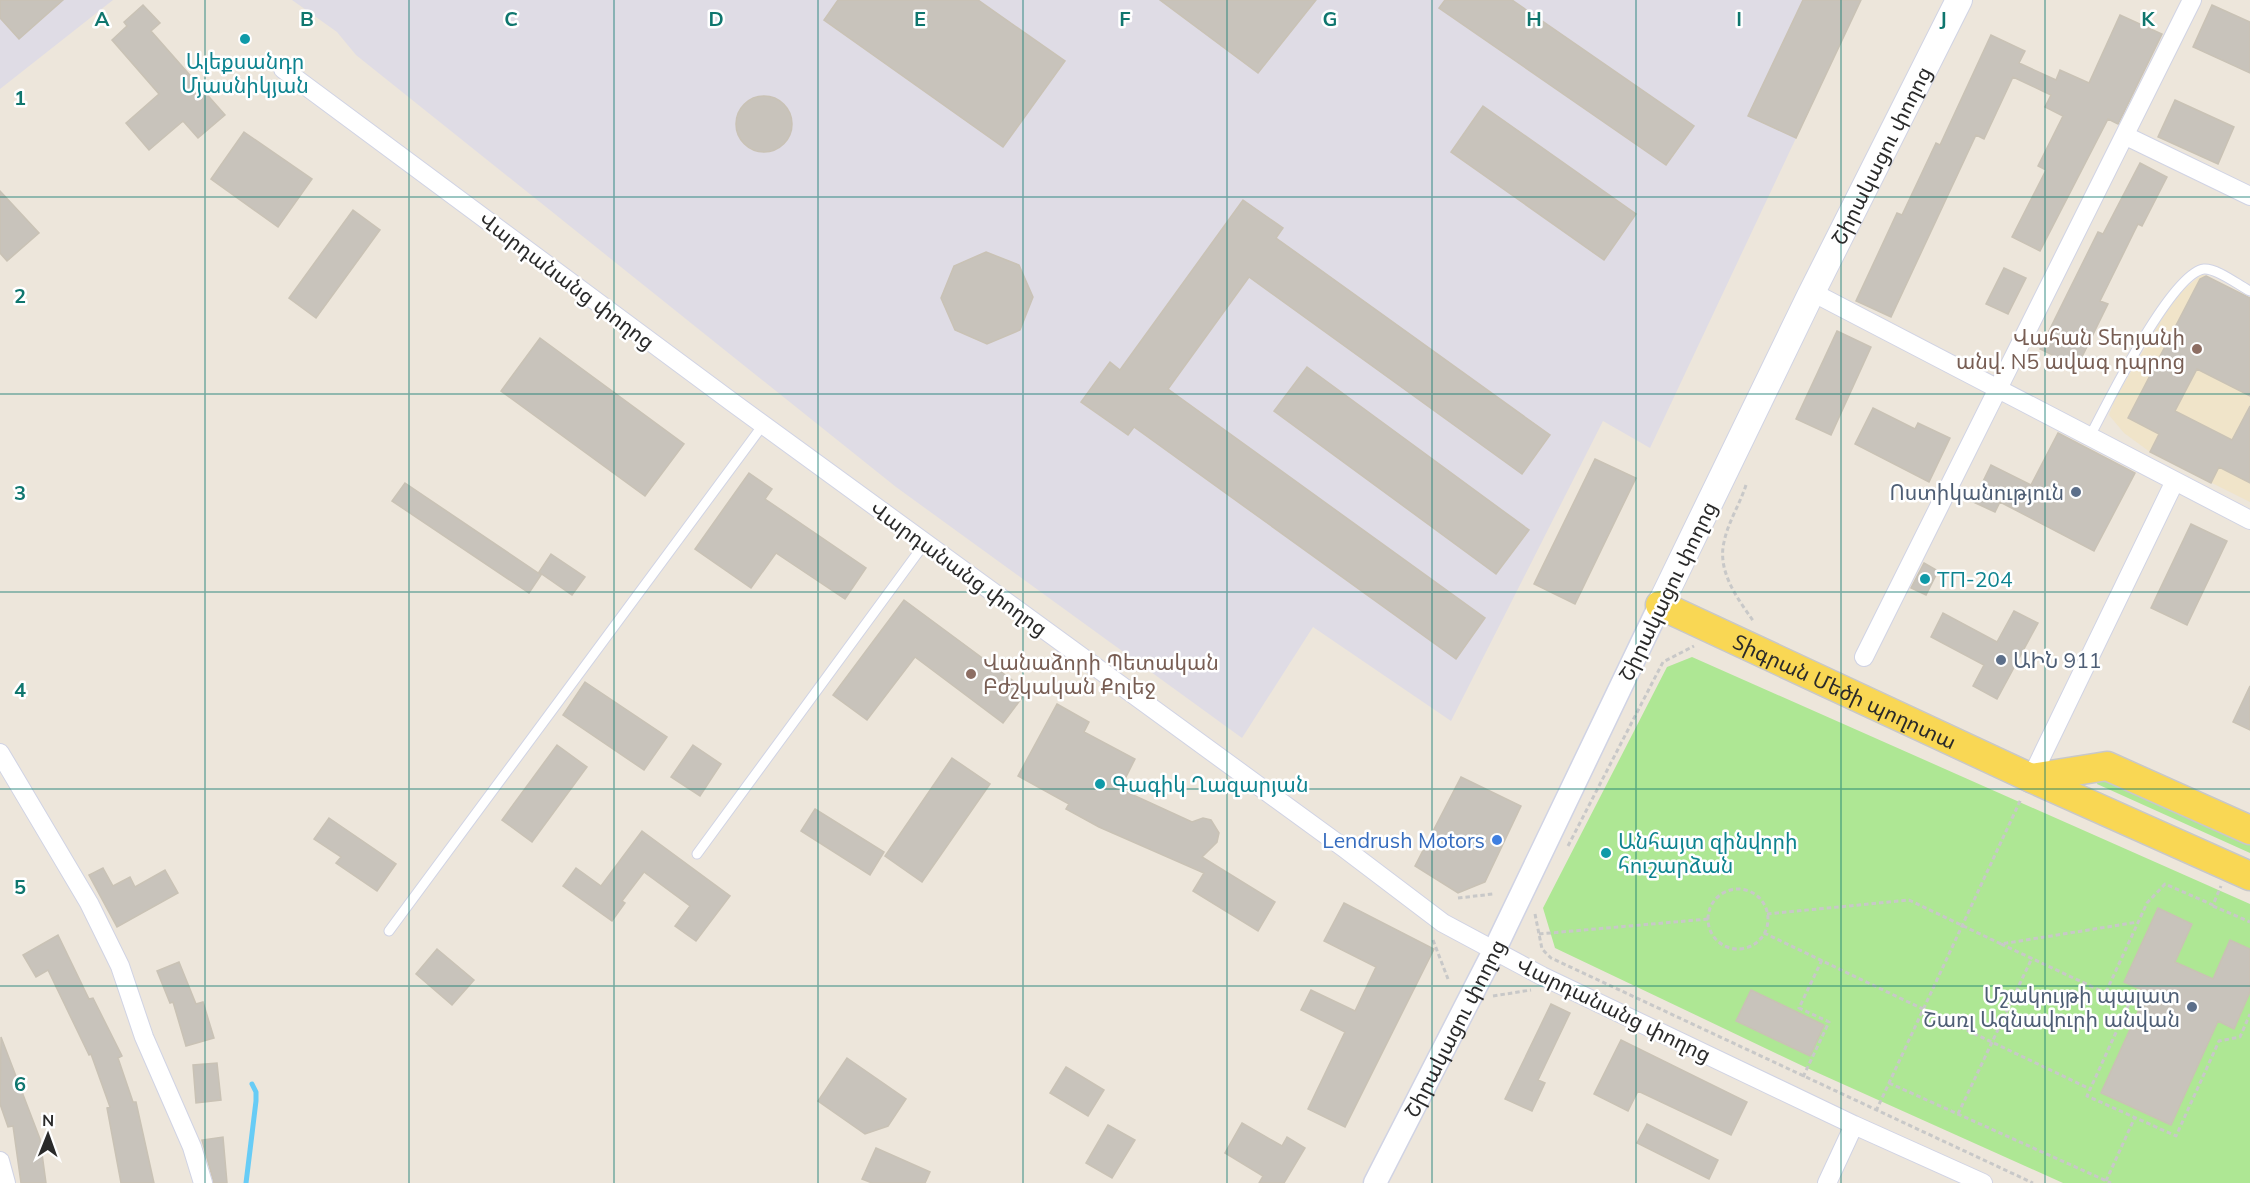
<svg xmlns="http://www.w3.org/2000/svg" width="2250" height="1183" font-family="Mulish,'Noto Sans Armenian',sans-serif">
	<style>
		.industrial { fill: #dfdce5 }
		.education { fill: #f0e4c9 }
		.green { fill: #aee794 }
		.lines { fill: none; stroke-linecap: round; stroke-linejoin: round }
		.stream { stroke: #67ccf6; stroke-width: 5 }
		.building { fill: #c8c3bb; stroke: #c9c2b5; stroke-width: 1.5 }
		.service-casing { stroke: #d0d3e4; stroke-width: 11 }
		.minor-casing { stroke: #d0d3e4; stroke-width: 20 }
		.tertiary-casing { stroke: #d0d3e4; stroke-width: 25 }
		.secondary-casing { stroke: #d0d3e4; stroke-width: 28 }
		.primary-casing { stroke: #c8c8c8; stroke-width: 31 }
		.path { stroke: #c8c8c8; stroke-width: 3; stroke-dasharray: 4.5 3; stroke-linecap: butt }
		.service { stroke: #fff; stroke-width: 9 }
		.minor { stroke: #fff; stroke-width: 18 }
		.tertiary { stroke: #fff; stroke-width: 22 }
		.secondary { stroke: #fff; stroke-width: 26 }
		.primary { stroke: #f9d754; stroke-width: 28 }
		.grid { fill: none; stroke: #0f766e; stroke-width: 1.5; stroke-opacity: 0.55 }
		.culture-dot { fill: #0f9aa8; stroke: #fff; stroke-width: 2 }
		.education-dot { fill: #8d6e63; stroke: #fff; stroke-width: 2 }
		.service-dot { fill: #5c6f8a; stroke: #fff; stroke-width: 2 }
		.shop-dot { fill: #3f7fe0; stroke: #fff; stroke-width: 2 }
		.labels { text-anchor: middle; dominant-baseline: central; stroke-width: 5; stroke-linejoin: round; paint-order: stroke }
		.culture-label { font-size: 21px; fill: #0d838f; stroke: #fff; text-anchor: start }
		.street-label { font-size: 21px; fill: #2a2a2a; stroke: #fff }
		.education-label { font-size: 21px; fill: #785e54; stroke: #fff; text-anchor: end }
		.service-label { font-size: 21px; fill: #4e5e75; stroke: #fff; text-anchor: end }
		.shop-label { font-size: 21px; fill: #366cbe; stroke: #fff; text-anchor: end }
		.grid-label { font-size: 20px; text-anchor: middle; font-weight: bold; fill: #0f766e; stroke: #fff; stroke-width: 5; stroke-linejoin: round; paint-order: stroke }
	</style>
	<rect width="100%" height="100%" fill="#ede6db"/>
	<!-- industrial -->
	<path class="industrial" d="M0 0H113L0 89Z
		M292 0H1861L1650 448 1603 421 1451 721 1313 627 1242 738 896 487 356 55 337 32Z"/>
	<!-- education -->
	<path class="education" d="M2202 274 2250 298V502L2150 452 2124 433 2109 415 2115 399 2174 298Z"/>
	<!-- green -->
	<path class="green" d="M1692 657 2250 904V1183H2063L1807 1068 1555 948 1543 908 1667 667Z
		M2099 777 2250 842V853L2097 784Z"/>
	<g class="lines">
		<!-- stream -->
		<path class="stream" d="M246 1183 256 1101V1092L252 1084"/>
	</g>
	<!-- building -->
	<path class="building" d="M0 0H63L19 39 0 18Z
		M838 0H978L1065 61 1003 147 824 20Z
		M1160 0H1316L1258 73Z
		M1445 0H1512L1694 126 1666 165 1439 8Z
		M1803 0H1861L1796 138 1748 116Z
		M143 5 160 23 151 31 225 115 198 138 183 121 149 150 126 123 159 94 112 40 127 26 124 22Z
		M2212 5 2250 22V73L2193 47Z
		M2120 15 2162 34 2118 124 2108 119 2040 251 2012 237 2046 170 2038 166 2063 116 2045 107 2051 95 2013 77 1984 139 1976 135 1891 317 1856 301 1897 213 1902 215 1936 143 1940 145 1991 35 2025 51 2019 63 2056 80 2060 70 2089 83Z
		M736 124a28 28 0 1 1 56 0a28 28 0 1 1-56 0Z
		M2175 100 2234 127 2218 164 2158 137Z
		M1483 106 1636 214 1604 260 1451 152Z
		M244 132 312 179 278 227 211 179Z
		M2140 163 2167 177 2142 226 2138 224 2100 301 2108 304 2077 367 2040 349 2098 232 2103 234Z
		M0 191 39 233 7 261 0 253Z
		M1243 200 1283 228 1276 238 1550 435 1522 474 1249 277 1168 389 1485 618 1456 659 1134 427 1128 435 1081 402 1110 362 1120 370Z
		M353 210 380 230 316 318 289 298Z
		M986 252 1019 265 1033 297 1020 330 987 344 955 330 941 298 954 266Z
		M2004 268 2026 278 2008 314 1986 304Z
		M2206 276 2250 298V396L2197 369 2175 411 2232 440 2250 406V483L2219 467 2211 483 2150 452 2159 434 2128 418 2200 279Z
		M1837 331 1871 347 1831 435 1796 419Z
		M540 338 684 444 645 496 501 391Z
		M1307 367 1529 530 1496 574 1274 411Z
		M1873 408 1915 429 1918 423 1950 438 1929 482 1855 444Z
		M2058 433 2135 473 2094 551 2000 502 1995 512 1973 502 1991 465 2031 485Z
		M1595 459 1636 478 1575 604 1534 584Z
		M749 473 772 489 765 499 866 568 845 599 776 553 751 588 695 549Z
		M405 483 541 575 529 593 392 501Z
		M2191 524 2227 541 2187 625 2151 608Z
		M551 554 585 577 572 595 539 572Z
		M1924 563 1938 571 1926 595 1911 588Z
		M904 600 1027 691 1003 723 915 657 867 720 833 695Z
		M2014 611 2038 623 1997 699 1973 686 1984 665 1931 637 1943 613 1997 642Z
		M585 682 667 737 644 770 563 715Z
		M2250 686V730L2233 722Z
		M1057 704 1089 722 1084 732 1135 759 1120 789 1192 822 1203 818 1211 820 1219 833 1217 842 1202 857 1275 902 1258 931 1193 891 1204 873 1099 827 1066 809 1069 804 1018 776Z
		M557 745 587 767 532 842 502 820Z
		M693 745 721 764 700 796 671 777Z
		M952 758 990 784 922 882 885 856Z
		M1461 777 1521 806 1485 882 1458 893 1415 866Z
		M815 809 884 852 870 875 801 831Z
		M329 818 396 864 377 891 336 863 341 857 314 839Z
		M642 831 730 896 696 941 675 926 690 906 644 872 622 901 625 903 612 921 563 886 576 868 601 886Z
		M103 868 113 886 130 877 135 887 165 870 178 893 117 927 89 875Z
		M1344 903 1434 949 1345 1127 1308 1109 1345 1032 1301 1010 1311 990 1355 1011 1376 967 1324 941Z
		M2158 908 2192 924 2175 962 2213 979 2230 940 2250 949V992L2234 1029 2218 1021 2171 1125 2101 1093 2147 992 2124 982Z
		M58 935 89 999 93 998 122 1056 118 1058 133 1102H136L154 1183H121L107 1108 110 1107 91 1054 89 1055 48 970 36 977 23 955Z
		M437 949 474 980 452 1005 416 974Z
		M179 962 196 1004 203 1002 214 1038 186 1046 173 1002 170 1003 157 971Z
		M1751 990 1824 1025 1810 1056 1736 1021Z
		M1551 1004 1570 1013 1538 1080 1545 1083 1532 1111 1505 1099Z
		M1 1037 40 1139 46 1183H21L13 1126 8 1127 0 1104Z
		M1621 1040 1747 1102 1731 1135 1638 1091 1628 1111 1594 1094Z
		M847 1058 906 1099 888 1126 865 1134 818 1101Z
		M217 1063 221 1100 196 1103 193 1065Z
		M1066 1067 1104 1090 1088 1116 1050 1093Z
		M1242 1123 1282 1146 1287 1137 1305 1148 1284 1183H1259L1263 1176 1225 1153Z
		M1647 1124 1718 1160 1709 1179 1637 1143Z
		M1108 1125 1135 1140 1112 1178 1086 1163Z
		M223 1137 227 1183H214L202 1140Z
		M876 1148 930 1172 925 1183H872L862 1179Z"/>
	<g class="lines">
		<!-- service casing -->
		<g class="service-casing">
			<path id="service" d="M2089 438C2106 406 2171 273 2204 269 2217 268 2238 285 2250 291
				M697 854 925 543
				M389 931 763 425"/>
		</g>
		<!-- minor casing -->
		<g class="minor-casing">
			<path id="minor" d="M283 69 732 402 1344 848 1443 923 1542 976 1854 1125 1983 1183
				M2126 136 2250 196
				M1812 292 2250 520
				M1864 657 2192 0
				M0 753 89 903 120 966 144 1037 192 1147 203 1183
				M2031 778 2174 483
				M0 1161 6 1183
				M1827 1183 1854 1125"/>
		</g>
		<!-- tertiary casing -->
		<g class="tertiary-casing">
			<g id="tertiary">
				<path id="s1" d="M1375 1183 1495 949 1660 605"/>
			</g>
		</g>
		<!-- secondary casing -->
		<g class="secondary-casing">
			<g id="secondary">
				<path id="s2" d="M1660 605 1809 298 1959 0"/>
			</g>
		</g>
		<!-- primary casing -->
		<g class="primary-casing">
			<g id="primary">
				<path id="s3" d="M1660 605 2031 778 2250 876"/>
				<path d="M2031 778 2107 766 2250 830"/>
			</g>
		</g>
		<!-- path -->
		<path class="path" d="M1746 485C1740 504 1728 522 1724 542 1717 572 1738 599 1754 622
			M1568 846 1663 662 1694 646
			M1708 919a30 30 0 1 1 60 0a30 30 0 1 1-60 0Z
			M1458 898 1493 894
			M2213 906 2250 922
			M1535 914 1542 949 1551 958 2033 1183
			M1767 914 1909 900 2001 944 2138 922
			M1764 933 2090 1089
			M1539 934 1708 919
			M1433 940 1448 979
			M2001 944 2129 1004 2087 1096 2176 1136 2219 1041 2240 1037 2250 1014
			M2106 992 2147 903 2165 884 2213 905 2221 886
			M1493 996 1531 990
			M1803 1077 1829 1022 1799 1008 1822 960
			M1889 1083 2111 1183
			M1876 1111 2021 799
			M1958 1114 2032 958
			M2106 1181 2135 1117"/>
		<!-- service -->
		<use href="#service" class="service"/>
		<!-- minor -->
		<use href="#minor" class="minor"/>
		<!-- tertiary -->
		<use href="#tertiary" class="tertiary"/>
		<!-- secondary -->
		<use href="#secondary" class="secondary"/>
		<!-- primary -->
		<use href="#primary" class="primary"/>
	</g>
	<!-- grid -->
	<path class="grid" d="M205 0V1183M409 0V1183M614 0V1183M818 0V1183M1023 0V1183M1227 0V1183M1432 0V1183M1636 0V1183M1841 0V1183M2045 0V1183M0 197H2250M0 394H2250M0 592H2250M0 789H2250M0 986H2250"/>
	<!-- markers -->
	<g class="culture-dot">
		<circle cx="245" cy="39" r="6"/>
		<circle cx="1925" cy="579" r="6"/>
		<circle cx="1100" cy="784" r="6"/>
		<circle cx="1606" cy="853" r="6"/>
	</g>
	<g class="education-dot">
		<circle cx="2197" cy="349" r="6"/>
		<circle cx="971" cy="674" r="6"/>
	</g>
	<g class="service-dot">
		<circle cx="2076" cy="492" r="6"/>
		<circle cx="2001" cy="660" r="6"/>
		<circle cx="2192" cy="1007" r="6"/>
	</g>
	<circle class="shop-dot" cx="1497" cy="840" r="6"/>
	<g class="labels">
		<!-- culture labels -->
		<g class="culture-label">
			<text x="245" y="61" text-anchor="middle">Ալեքսանդր<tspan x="245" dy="24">Մյասնիկյան</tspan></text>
			<text x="1937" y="579">ТП-204</text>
			<text x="1112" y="784">Գագիկ Ղազարյան</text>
			<text x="1618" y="841">Անհայտ զինվորի<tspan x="1618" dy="24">հուշարձան</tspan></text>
		</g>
		<!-- street labels -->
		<g class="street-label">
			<text stroke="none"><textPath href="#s2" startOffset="501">Շիրակացու փողոց</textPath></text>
			<text transform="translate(567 280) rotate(37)">Վարդանանց փողոց</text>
			<text transform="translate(959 568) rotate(36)">Վարդանանց փողոց</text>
			<text transform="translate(1667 591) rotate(-64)">Շիրակացու փողոց</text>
			<text stroke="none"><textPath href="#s3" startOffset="204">Տիգրան Մեծի պողոտա</textPath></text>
			<text transform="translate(1614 1009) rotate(26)">Վարդանանց փողոց</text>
			<text stroke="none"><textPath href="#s1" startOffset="174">Շիրակացու փողոց</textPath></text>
		</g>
		<!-- education labels -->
		<g class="education-label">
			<text x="2185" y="337">Վահան Տերյանի<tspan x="2185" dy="24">անվ. N5 ավագ դպրոց</tspan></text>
			<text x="983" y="662" text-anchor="start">Վանաձորի Պետական<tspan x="983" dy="24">Բժշկական Քոլեջ</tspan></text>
		</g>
		<!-- service labels -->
		<g class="service-label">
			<text x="2064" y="492">Ոստիկանություն</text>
			<text x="2013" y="660" text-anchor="start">ԱԻՆ 911</text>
			<text x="2180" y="995">Մշակույթի պալատ<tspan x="2180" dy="24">Շառլ Ազնավուրի անվան</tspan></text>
		</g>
		<!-- shop labels -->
		<g class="shop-label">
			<text x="1485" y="840">Lendrush Motors</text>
		</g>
	</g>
	<g class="grid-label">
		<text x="102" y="26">A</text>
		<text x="307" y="26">B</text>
		<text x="511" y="26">C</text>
		<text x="716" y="26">D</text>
		<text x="920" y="26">E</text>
		<text x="1125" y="26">F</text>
		<text x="1330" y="26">G</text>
		<text x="1534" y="26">H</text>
		<text x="1739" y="26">I</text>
		<text x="1943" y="26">J</text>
		<text x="2148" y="26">K</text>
		<text x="20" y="105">1</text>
		<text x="20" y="303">2</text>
		<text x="20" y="500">3</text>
		<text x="20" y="697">4</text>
		<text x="20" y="894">5</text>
		<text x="20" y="1091">6</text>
	</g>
	<!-- north arrow -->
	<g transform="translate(48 1135) rotate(1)" stroke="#ffffff" stroke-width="4.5" paint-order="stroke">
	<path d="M0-4.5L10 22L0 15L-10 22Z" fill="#2a2a2a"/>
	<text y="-9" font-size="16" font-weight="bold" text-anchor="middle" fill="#2a2a2a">N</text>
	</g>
</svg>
